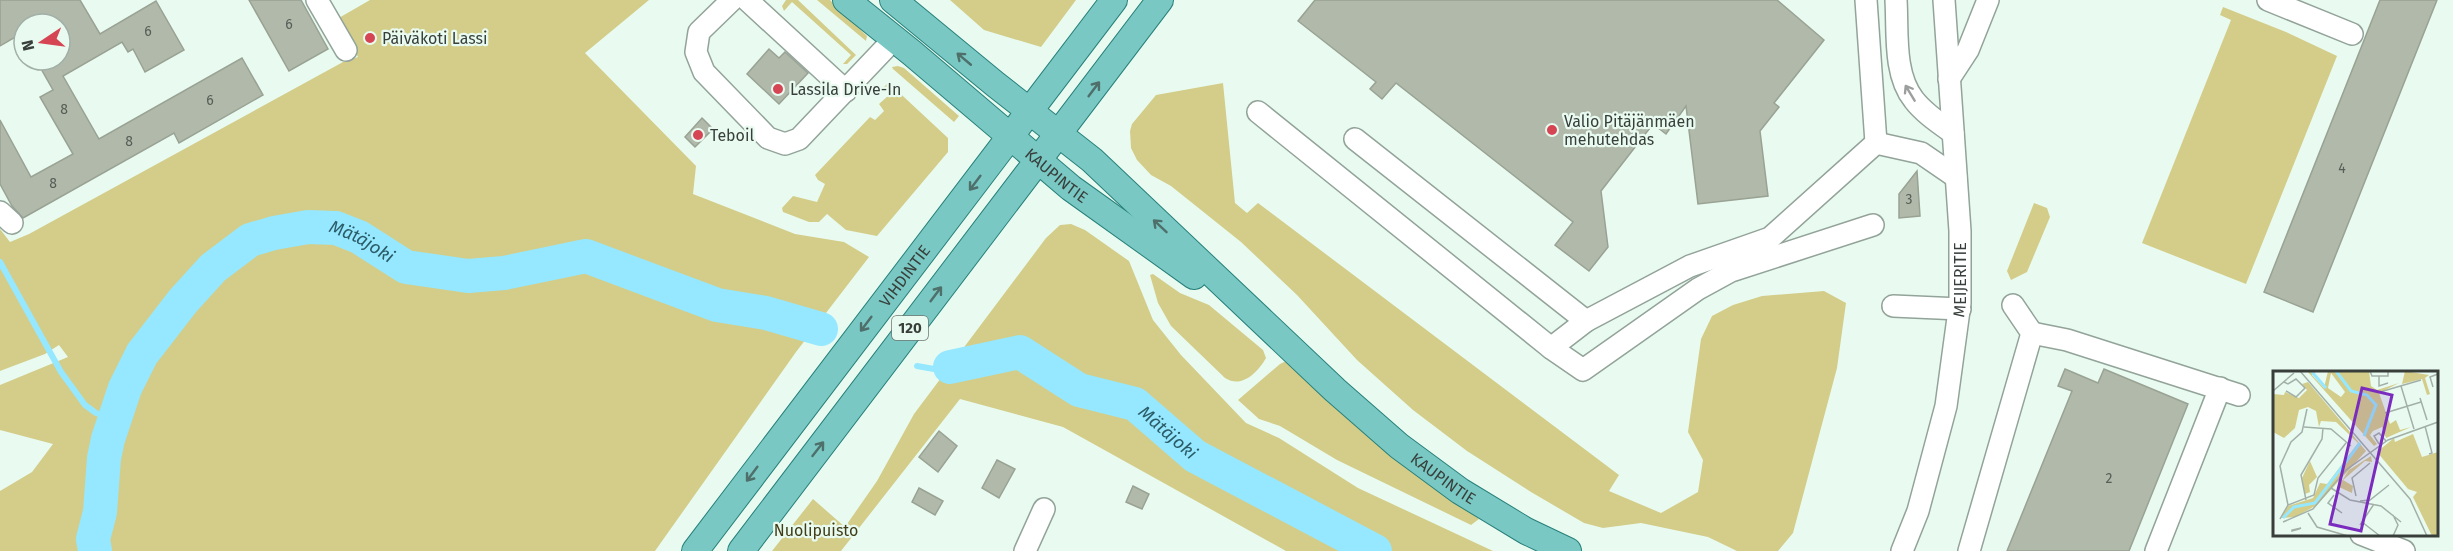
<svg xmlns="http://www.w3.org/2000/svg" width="2453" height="551" font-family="'Fira Sans',sans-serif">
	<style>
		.green { fill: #d3cd89 }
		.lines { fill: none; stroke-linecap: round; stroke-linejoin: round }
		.stream { stroke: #95e8ff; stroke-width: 6 }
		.river { stroke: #95e8ff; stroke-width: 34 }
		.building { fill: #b0b9aa; stroke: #99a293; stroke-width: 1.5 }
		.minor-casing { stroke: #92a399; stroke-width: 24 }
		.major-casing { stroke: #28807a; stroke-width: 28 }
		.minor { stroke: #fff; stroke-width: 21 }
		.major { stroke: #79c8c4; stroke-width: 26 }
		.oneway { stroke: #4f6f6b }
		.oneway2 { stroke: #9c9f9d }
		.poi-dot { fill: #d64553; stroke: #e9fbf1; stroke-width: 2 }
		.labels { text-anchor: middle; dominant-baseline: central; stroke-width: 4.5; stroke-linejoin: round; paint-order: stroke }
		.number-label { font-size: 14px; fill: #565e57 }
		.shield { fill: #e9fbf1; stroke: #6d7772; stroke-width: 1.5 }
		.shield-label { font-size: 15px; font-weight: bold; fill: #383f3b }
		.poi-label { font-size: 16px; fill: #383f3b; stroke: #e9fbf1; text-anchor: start }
		.street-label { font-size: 16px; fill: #383f3b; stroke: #e9fbf1 }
		.park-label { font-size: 16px; fill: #3f3c16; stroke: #e9fbf1 }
		.water-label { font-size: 18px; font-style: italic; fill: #2c5c68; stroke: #e9fbf1 }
		.inset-river { fill: none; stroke: #95e8ff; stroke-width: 3 }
		.inset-road { fill: none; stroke: #a2b0a8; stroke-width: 1.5 }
		.view { fill: #7b2cbf; fill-opacity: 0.15; stroke: #7b2cbf; stroke-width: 3 }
		.inset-edge { fill: none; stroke: #383f3b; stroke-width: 3 }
	</style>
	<rect width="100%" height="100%" fill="#e9fbf1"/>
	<!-- green -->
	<path class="green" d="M370 0H649L585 53 696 166 693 194 795 234 844 242 869 257 796 352 655 551H0V491L32 472 53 444 0 430V385L68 357 59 345 45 354 0 371V229L10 242 29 234 343 62 358 57 337 19Z
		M786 0H798L856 55 847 64H843L851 55 792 2 784 11 782 6Z
		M817 0H830L867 36 866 41Z
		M950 0H1076L1041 47 984 30Z
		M2223 7 2286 32 2337 56 2246 284 2142 243 2231 20 2220 15Z
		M898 66 904 68 959 116 954 122 893 69 892 67Z
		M1223 83 1235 203 1247 213 1258 203 1619 475 1609 491 1661 513 1698 492 1703 460 1688 432 1701 339 1712 316 1733 305 1762 296 1824 291 1846 303 1837 368 1793 533 1778 551H1737L1708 537 1641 523 1603 528 1584 523 1531 492 1467 451 1413 410 1357 360 1297 295 1241 242 1171 186 1151 175 1137 160 1131 148 1130 131 1132 124 1156 95Z
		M887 84H890L948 138V152L877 236 846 230 827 214 819 222H809L783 212 782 208 793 196 817 202 825 184 818 180 815 175 870 117 875 120 884 111 879 104 889 95 883 88Z
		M2034 203 2047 208 2050 217 2027 272 2011 280 2007 271Z
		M1071 224 1085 230 1129 261 1153 320 1181 355 1246 423 1279 438 1358 488 1493 551H1286L1063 427 960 399 841 551H772L813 499 845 527 877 481 914 414 1046 238 1060 225Z
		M1153 274 1180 293 1209 305 1263 350 1266 358C1258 372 1242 389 1225 378L1171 326 1158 303 1150 275Z
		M1286 361 1359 428 1407 467 1479 519 1471 525 1337 460 1280 426 1259 419 1238 400 1280 364Z"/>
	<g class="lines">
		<!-- stream -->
		<path class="stream" d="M0 262 61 372 85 405 96 413 115 419
			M917 366 934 369 950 367"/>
		<!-- river -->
		<g class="river">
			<path id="s1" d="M950 367 1020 352 1079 390 1135 404 1195 456 1375 551"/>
			<path id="s2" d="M95 551 93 539 100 512 104 458 108 439 125 388 142 354 183 301 213 268 250 240 274 233 308 227 336 228 359 237 406 267 468 276 504 273 586 256 717 305 766 313 821 329"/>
		</g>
	</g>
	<!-- building -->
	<path class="building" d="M0 0H80L100 34 156 1 184 50 145 72 133 49 128 52 122 42 63 76 99 139 242 58 263 95 179 143 174 133 23 218 12 206 0 184V120L31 177 73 154 40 97 53 90 36 60H60V24H24V32L0 46Z
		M249 0H301L328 49 289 71Z
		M1315 0H1777L1824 40 1774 103 1779 107 1760 131 1768 196 1698 204 1686 106 1666 134 1653 124 1601 191 1608 247 1589 271 1555 245 1573 222 1396 83 1382 99 1370 89 1376 82 1298 21Z
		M2380 0H2437L2313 312 2264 292Z
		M769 49 779 58 785 52 808 73 779 104 747 74Z
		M702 118 713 129 695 147 685 137Z
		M1917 171 1920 216 1899 218V194Z
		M2065 369 2098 383 2104 369 2188 404 2129 551H2007L2072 391 2058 386Z
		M939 431 957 446 938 472 919 457Z
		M997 460 1015 469 999 498 982 488Z
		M1133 486 1149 494 1142 509 1126 502Z
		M919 488 943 501 935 515 912 502Z"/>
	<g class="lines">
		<!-- minor casing -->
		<g class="minor-casing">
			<g id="minor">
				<path d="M317 0 346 50"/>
				<path d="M732 0 699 32 696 52 704 72 768 138 785 144 799 139 894 39"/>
				<path d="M747 0 846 91"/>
				<path d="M1866 0 1876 143"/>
				<path d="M1896 0C1898 31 1893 74 1914 100 1924 113 1939 123 1953 133"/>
				<path d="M2268 0 2352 34"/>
				<path d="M1949 79 1968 50 1988 0"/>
				<path d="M1258 112 1551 348 1583 370 1698 289 1731 271 1873 225"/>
				<path d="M1355 139 1586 321 1690 266 1770 238 1876 143"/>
				<path d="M1876 143 1921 153 1956 177"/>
				<path d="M0 212 12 223"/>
				<path d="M1893 306 1960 309"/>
				<path d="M2032 333 2067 340 2239 395"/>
				<path d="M1551 348 1586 321"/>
				<path d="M2361 534 2404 551"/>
				<path d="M1025 551 1044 509"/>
				<path id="s3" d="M1902 551 1918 511 1946 406 1960 303V231L1944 0"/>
				<path d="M1969 551 2032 333 2013 305"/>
				<path d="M2156 551 2220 388"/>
			</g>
		</g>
		<!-- major casing -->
		<g class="major-casing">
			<g id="major">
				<path id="s4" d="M846 0 912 53 1071 188 1194 276"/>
				<path id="s5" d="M893 0 995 84 1092 160 1335 390 1399 446 1460 491 1526 531 1568 551"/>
				<path id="s6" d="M695 551 1114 0"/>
				<path d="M741 551 1160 0"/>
			</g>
		</g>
		<!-- minor -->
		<use href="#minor" class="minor"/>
		<!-- major -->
		<use href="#major" class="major"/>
	</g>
	<!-- one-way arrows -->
	<defs><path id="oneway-shaft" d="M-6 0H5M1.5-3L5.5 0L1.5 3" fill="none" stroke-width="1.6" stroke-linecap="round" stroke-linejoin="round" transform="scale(1.5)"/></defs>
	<g class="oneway">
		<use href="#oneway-shaft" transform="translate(964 59) rotate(-140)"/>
		<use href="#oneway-shaft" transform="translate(1094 89) rotate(-53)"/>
		<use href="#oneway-shaft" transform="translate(975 183) rotate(127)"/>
		<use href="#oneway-shaft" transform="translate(1160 226) rotate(-137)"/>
		<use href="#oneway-shaft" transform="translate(936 294) rotate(-53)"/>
		<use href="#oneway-shaft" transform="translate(866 324) rotate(127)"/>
		<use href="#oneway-shaft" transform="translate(818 449) rotate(-52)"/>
		<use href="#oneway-shaft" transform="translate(752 474) rotate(127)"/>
	</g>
	<use class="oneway2" href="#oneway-shaft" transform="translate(1910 93) rotate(-121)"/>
	<!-- markers -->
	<g class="poi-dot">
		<circle cx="370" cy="38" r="6"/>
		<circle cx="778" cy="89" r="6"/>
		<circle cx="1552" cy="130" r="6"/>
		<circle cx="698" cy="135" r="6"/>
	</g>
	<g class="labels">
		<!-- number labels -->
		<g class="number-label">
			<text x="289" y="24">6</text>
			<text x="148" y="31">6</text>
			<text x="210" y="100">6</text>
			<text x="64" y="109">8</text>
			<text x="129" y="141">8</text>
			<text x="2342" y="168">4</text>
			<text x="53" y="183">8</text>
			<text x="1909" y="199">3</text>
			<text x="2109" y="478">2</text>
		</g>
		<!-- shield labels -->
		<rect class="shield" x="892" y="316" width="36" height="24" rx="4.5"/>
		<g class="shield-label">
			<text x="910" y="328">120</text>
		</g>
		<!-- poi labels -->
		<g class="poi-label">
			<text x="382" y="38">Päiväkoti Lassi</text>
			<text x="790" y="89">Lassila Drive-In</text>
			<text x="1564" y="121">Valio Pitäjänmäen<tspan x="1564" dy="18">mehutehdas</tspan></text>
			<text x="710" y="135">Teboil</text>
		</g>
		<!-- street labels -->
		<g class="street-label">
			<text stroke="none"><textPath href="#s4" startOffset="274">KAUPINTIE</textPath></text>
			<text stroke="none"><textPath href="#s6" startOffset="346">VIHDINTIE</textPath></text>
			<text stroke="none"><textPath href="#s3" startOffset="279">MEIJERITIE</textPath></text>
			<text stroke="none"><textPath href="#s5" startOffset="730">KAUPINTIE</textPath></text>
		</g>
		<!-- park labels -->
		<g class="park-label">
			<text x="816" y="530">Nuolipuisto</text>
		</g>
		<!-- water labels -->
		<g class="water-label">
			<text stroke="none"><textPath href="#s2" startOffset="480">Mätäjoki</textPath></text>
			<text stroke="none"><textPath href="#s1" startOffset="243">Mätäjoki</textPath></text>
		</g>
	</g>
	<!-- overview -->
	<g transform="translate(2273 371)">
		<rect width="165" height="165" fill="#e9fbf1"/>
		<path d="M34 0H44L39 4 51 17 55 0H96L98 15 104 19 126 12 106 22 117 53 123 49 127 59 138 56 113 67 109 56 100 60 97 64 104 73 101 75ZM58 2 72 21 68 26 55 17ZM132 0 156 4 152 7 157 23 154 24 149 8 129 13ZM35 11 93 80 44 134 22 146 8 147 15 135 40 127 47 112 54 113 85 72 63 51 48 50 46 56 43 40 35 36 26 39 22 57 11 67 0 61V23L11 24 12 21 26 27 34 19 29 13ZM140 63 149 86 165 81V165H159L140 126 144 121 135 118 104 81 121 67 122 71ZM98 85 99 91 92 90 70 109 80 115 79 122 66 116 63 119 76 99ZM37 90 44 106 36 114 37 121 32 123 29 107Z" fill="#d3cd89" fill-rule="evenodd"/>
		<path class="inset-river" d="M63 0 78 20 94 24 103 34 91 65M39 1 53 17M10 147 21 136 42 132 87 72"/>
		<path class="inset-road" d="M27 0 137 128 154 165M97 0 99 5H115V0M106 5V15L115 12M11 11 15 13 23 8 32 17 23 26 13 20M128 15 141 58M160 16 157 6 165 3M0 20 21 2M107 21 148 9M147 27 154 49M112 42 148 31M152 55 159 82 156 83M31 56 58 58 78 75M106 73 101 65 106 62 113 70M58 117 77 129 108 135 128 151M61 124 55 132 69 142M83 125 79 107 97 92M33 129 28 104 49 68 50 57M87 130 97 129 116 114M15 134 7 95 18 71 29 61 34 38M35 142 44 156 75 165M7 148 15 134 41 124 45 107 73 72M10 151 40 138 73 99 115 69 165 51M89 151 107 165M87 154 101 133M28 157 26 158 19 160V159ZM120 165 125 154 120 144"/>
		<path class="view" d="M89 17 119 24 88 160 57 153Z"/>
		<rect width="165" height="165" class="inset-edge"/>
	</g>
	<!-- north arrow -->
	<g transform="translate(42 42) rotate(257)"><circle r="28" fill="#e9fbf1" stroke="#a2b0a8" stroke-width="1.5"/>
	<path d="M0-4.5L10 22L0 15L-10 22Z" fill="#d64553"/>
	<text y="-9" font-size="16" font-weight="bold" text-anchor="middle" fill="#383f3b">N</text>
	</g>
</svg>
